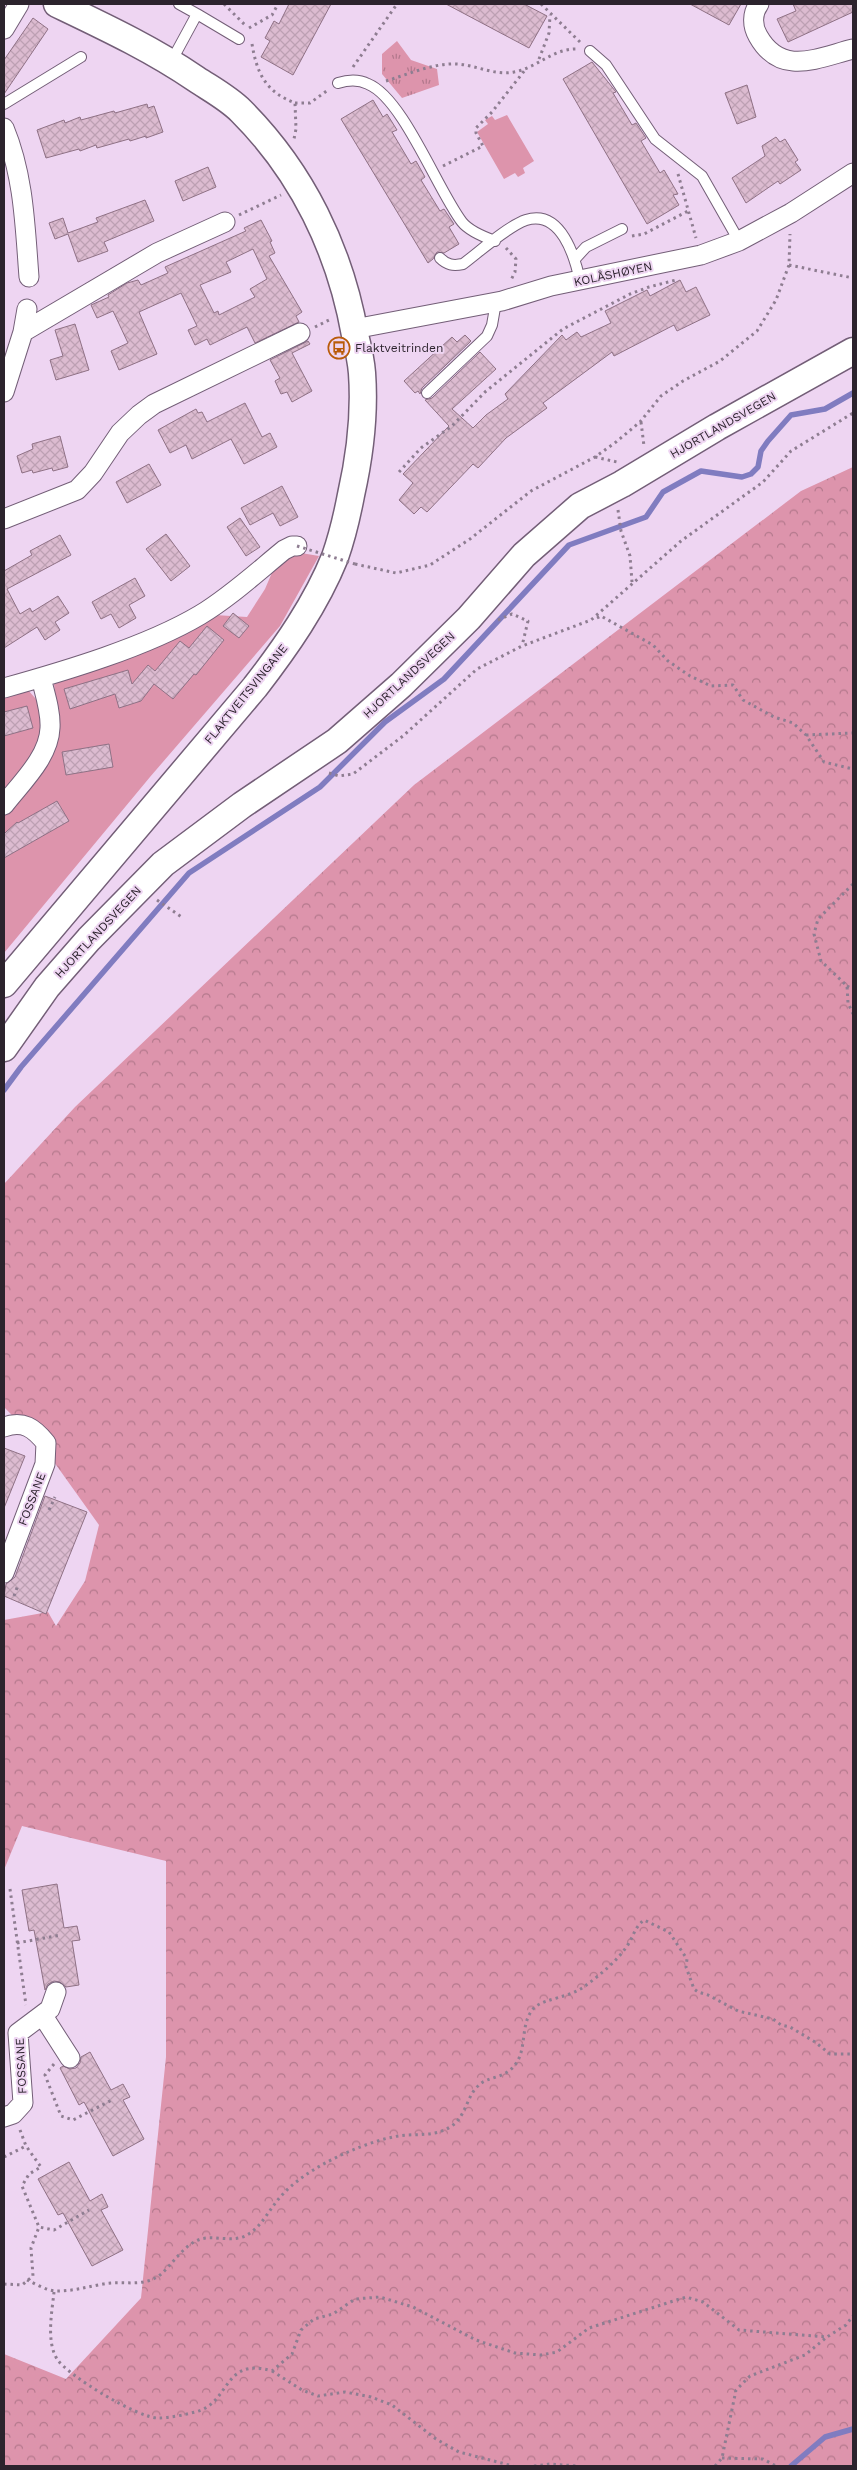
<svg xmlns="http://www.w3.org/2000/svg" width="857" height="2470" font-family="'Work Sans',sans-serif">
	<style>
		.forest { fill: url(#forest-crowns) }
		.park { fill: url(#park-tufts) }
		.garden { fill: #dd94ac }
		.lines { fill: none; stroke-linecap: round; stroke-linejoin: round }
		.stream { stroke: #807cc0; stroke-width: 5.5 }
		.building { fill: url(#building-cross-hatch); stroke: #8f7185; fill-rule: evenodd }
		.lane-casing { stroke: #735e77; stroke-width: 12 }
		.street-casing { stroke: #735e77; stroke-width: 21 }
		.secondary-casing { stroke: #735e77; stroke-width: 29 }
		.path { stroke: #8e7d91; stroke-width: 3; stroke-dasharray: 2.5 4; stroke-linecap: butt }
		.lane { stroke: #fff; stroke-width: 10 }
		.street { stroke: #fff; stroke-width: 19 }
		.secondary { stroke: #fff; stroke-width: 26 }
		.path-bridge { stroke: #8e7d91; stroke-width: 3; stroke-dasharray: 2.5 4; stroke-linecap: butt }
		.labels { text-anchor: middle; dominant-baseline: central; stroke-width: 4; stroke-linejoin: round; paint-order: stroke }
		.street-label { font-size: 12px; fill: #2c232d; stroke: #eed5f2 }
		.poi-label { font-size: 12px; fill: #2c232d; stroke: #eed5f2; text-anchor: start }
	</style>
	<defs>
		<pattern id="forest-crowns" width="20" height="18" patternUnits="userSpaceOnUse" patternTransform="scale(1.25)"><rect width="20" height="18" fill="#dd94ac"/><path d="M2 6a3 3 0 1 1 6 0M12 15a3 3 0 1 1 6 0" fill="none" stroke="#b3788c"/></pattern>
		<pattern id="park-tufts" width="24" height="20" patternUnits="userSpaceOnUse" patternTransform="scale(1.25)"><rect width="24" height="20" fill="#dd94ac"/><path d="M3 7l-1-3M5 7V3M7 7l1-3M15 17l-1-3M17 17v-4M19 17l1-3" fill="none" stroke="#b3788c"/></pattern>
		<pattern id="building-cross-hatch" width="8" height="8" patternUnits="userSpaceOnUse" patternTransform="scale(1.25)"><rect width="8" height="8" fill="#dcbbd0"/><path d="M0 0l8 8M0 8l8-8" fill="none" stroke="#bda0b3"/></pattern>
	</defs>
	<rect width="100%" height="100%" fill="#eed5f2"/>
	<!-- forest -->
	<path class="forest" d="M853 467V2466H4V2354L66 2379 141 2298 166 2057V1861L22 1826 4 1870V1620L48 1612 56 1626 85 1581 99 1525 44 1448 4 1407V1184L75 1107 414 785 801 491Z"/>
	<!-- park -->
	<path class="park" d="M397 41 411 60 437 69 439 85 402 98 382 74V54Z"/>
	<!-- garden -->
	<path class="garden" d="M507 115 534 161 523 168 525 173 518 177 515 173 504 179 477 132 488 124 485 120 492 116 495 120Z
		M295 552 319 556 280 626 150 777 4 953V814L49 757 56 704 54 684 134 652 215 615 247 617 265 589 274 568Z
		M28 690 43 707 45 740 4 797V697Z"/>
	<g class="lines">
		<!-- stream -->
		<path class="stream" d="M4 1090 21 1067 189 873 320 787 385 722 444 679 569 545 646 517 663 492 701 471 742 477 751 474 758 467 761 451 768 441 791 415 825 409 853 393
			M791 2466 825 2437 853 2429"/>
	</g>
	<!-- building -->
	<path class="building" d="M289 4H331L293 75 261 57 270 41 265 38 274 21 279 24Z
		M446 4H524L547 16 529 48Z
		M690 4H741L729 25Z
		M793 4H853V12L788 42 777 19 796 11Z
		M33 18 48 29 4 94V60Z
		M592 62 616 92 613 93 632 125 636 123 646 138 641 141 660 173 664 170 678 194 673 195 679 205 647 224 563 79Z
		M747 85 756 117 737 124 725 93Z
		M373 100 383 117 387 114 397 130 392 132 411 164 416 161 425 177 421 180 440 211 444 209 454 224 449 227 459 244 444 253 437 252 433 259 428 263 341 119Z
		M147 104 148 108 154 106 163 132 146 138V136L130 141 129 139 97 148 96 145 80 151 79 149 46 158 37 130 64 120 65 123 80 117 81 120 114 111 115 113Z
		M776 137 780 142 785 139 798 160 795 162 801 170 780 184 778 181 746 203 732 178 765 156 762 146Z
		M208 167 216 187 183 201 175 181Z
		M145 200 154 221 104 242 108 251 78 262 68 234 55 239 49 223 63 218 68 233 98 222 96 218Z
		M261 220 272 241 270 242 275 253 269 256 302 312 296 316 299 322 255 343 247 327 210 345 207 339 195 345 188 330 197 326 181 293 139 312 157 354 119 370 111 351 128 343 113 311 97 318 91 305 109 297 108 295 127 283 138 280 141 285 168 273 165 267 246 231 244 228ZM253 249 267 279 250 289 255 297 219 315 218 311 214 313 200 285 231 272 226 262Z
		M680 280 686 292 696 287 710 315 677 331 674 325 614 356 612 352 543 403 547 408 506 438 478 468 473 464 427 512 421 507 414 514 399 500 413 483 403 474 449 426 425 400 432 398 480 352 496 369 452 409 473 428 486 415 508 399 505 394 562 335 566 340 577 332 581 337 611 323 605 311 647 290 650 296Z
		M75 324 89 370 56 380 50 360 63 356 55 330Z
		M465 335 471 341 422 388 420 394 418 391 415 393 404 381 452 337 457 342Z
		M308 341 310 344 292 353 312 391 292 402 287 392 281 394 275 381 280 378 270 360Z
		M245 403 262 437 270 433 277 447 244 464 231 439 192 459 186 445 170 453 158 430 196 409 198 413 202 412 207 422Z
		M60 436 68 467 53 471 52 468 33 473 32 470 22 473 17 456 33 449 32 444Z
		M149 464 161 485 127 503 116 482Z
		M282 486 298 517 280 526 273 513 250 525 241 508Z
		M240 518 260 547 246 556 227 527Z
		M166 534 190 566 171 581 146 549Z
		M60 535 71 555 7 589 20 614 30 608 32 612 58 596 69 613 55 622 60 630 45 640 37 627 4 648V571L32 555 30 551Z
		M135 578 145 596 129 605 136 618 119 628 111 614 101 619 92 602Z
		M233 613 249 626 239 638 223 626Z
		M207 626 224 640 196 675 194 674 173 699 154 684 141 701 119 708 115 694 70 709 64 689 128 670 132 684 148 665 155 671 180 641 189 648Z
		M27 706 33 728 4 736V712Z
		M109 744 113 767 66 775 62 752Z
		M57 801 69 821 4 858V834L6 832 17 822 18 823Z
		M4 1448 25 1456 4 1508Z
		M45 1496 87 1512 46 1614 4 1596 6 1584 15 1577Z
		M57 1884 64 1928 77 1926 80 1940 72 1941 79 1985 66 1987 60 1982 54 1981 48 1984 45 1990 34 1930 29 1931 22 1890Z
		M90 2052 111 2090 123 2084 130 2097 123 2100 144 2139 113 2156 84 2102 79 2105 60 2068 63 2066 70 2069 76 2068 80 2063 81 2057Z
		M69 2162 90 2201 102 2194 108 2207 101 2210 123 2250 92 2266 63 2213 58 2215 38 2179Z"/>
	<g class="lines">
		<!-- lane casing -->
		<g class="lane-casing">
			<path id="lane" d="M197 14 239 39
				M590 51 606 65 655 139 702 176 739 241
				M171 62 197 14 179 4
				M338 83C348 80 358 79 368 84 403 98 438 191 462 222 469 231 484 237 495 241
				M4 104 81 57
				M440 258C447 265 453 266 463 264 479 252 508 226 526 220 561 209 575 257 580 281
				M575 259 586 247 622 229
				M427 393 487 336 492 325 496 302"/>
		</g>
		<!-- street casing -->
		<g class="street-casing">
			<path id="street" d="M759 4C752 13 752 26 758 36 781 77 817 58 853 49
				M4 29 19 4
				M4 128C24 176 25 226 29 277
				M354 329 502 301 551 286 701 255 739 241 791 213 853 173
				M23 332 157 253 225 222
				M4 392 23 332 27 309
				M4 519 77 490 93 473 120 433 139 415 154 404 300 333
				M4 688C65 671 146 647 200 615 230 597 257 572 284 550L292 546H297
				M4 805C21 783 49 757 50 728 51 712 45 694 41 678
				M4 1427C23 1420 34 1428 46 1443L45 1464 4 1573
				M43 2016 70 2058
				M4 2117 13 2114 23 2103 18 2033 50 2009 56 1992"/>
		</g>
		<!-- secondary casing -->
		<g class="secondary-casing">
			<path id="secondary" d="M4 984 255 687C286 647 316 604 335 557 342 537 347 516 351 495 360 455 365 414 362 373 361 360 358 347 355 335 340 250 302 172 241 111 228 98 211 89 196 79 152 49 105 27 57 4
				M4 1048 47 987 89 939 163 864 242 805 337 741 401 685 469 618 524 555 580 506 622 484 717 427 853 351"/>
		</g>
		<!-- path -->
		<path class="path" d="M224 4 247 27
			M541 4 580 42
			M249 28 272 15 278 4
			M252 44C257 74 266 92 295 103L296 129 294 139
			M539 59 549 33 550 15
			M353 67 397 4
			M386 81C409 74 433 63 457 64 476 65 495 76 514 72 537 68 553 48 578 49
			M295 103H310L328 90
			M443 166 483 146 476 133V128L492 112 525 70
			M678 174 696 238
			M239 215 281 195
			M632 236 644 234 688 211
			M506 248 516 259 515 272 511 280
			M789 265 853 278
			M315 327 329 320
			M641 422 644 446
			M595 457 617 462
			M399 472 421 448 452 426 485 392 563 329 630 294 649 287 676 280
			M618 510 621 531 630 556 632 582
			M355 564 396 573 430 565 470 539 531 491 595 457 616 442 640 422 661 396 683 381 720 361 757 331 776 300 789 265 790 234
			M597 618 601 616 653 645 668 661 690 676 711 686 733 685 743 700 774 717 793 723 806 735 824 762 853 769
			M498 620 512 614 528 621 522 646
			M806 735 853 733
			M329 773 339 776 353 774 403 736 477 669 522 646 591 620 681 541 763 482 791 451 853 413
			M853 884 818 919 814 934 821 961 847 986 848 1003 853 1014
			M157 900 183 918
			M847 986 853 989
			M49 1510 55 1497
			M14 1596 18 1585
			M10 1889 26 2005
			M17 1943 61 1935
			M54 2064 45 2075 61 2116 73 2120 112 2100
			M20 2130 26 2146 41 2167 29 2174 22 2186 39 2227 54 2230 89 2210
			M4 2157 26 2146
			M27 2280C36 2284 47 2291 57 2291 73 2291 87 2287 103 2284 122 2280 143 2288 160 2275 173 2264 184 2244 201 2239 215 2235 233 2243 247 2235 263 2226 270 2207 283 2194 300 2176 325 2162 348 2152 362 2146 378 2140 393 2137 414 2132 434 2139 453 2125 466 2115 467 2096 478 2086 488 2075 506 2080 517 2062 527 2046 520 2021 535 2007 546 1998 569 1998 585 1986 600 1975 617 1961 627 1946 634 1936 634 1928 644 1920L669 1932 687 1959 686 1967 694 1989 698 1992 708 1995 738 2011 773 2019 781 2025 790 2027 815 2042 830 2054H853
			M4 2284 22 2285 33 2276 31 2248 39 2227
			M54 2292C52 2312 46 2341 57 2359 68 2376 138 2418 158 2418 169 2418 184 2415 195 2412 231 2404 222 2356 272 2371L292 2354 301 2330 314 2319 333 2314 355 2299 380 2297 413 2307 476 2340 515 2353 541 2355 557 2352 589 2328 686 2297 703 2302 739 2330 827 2337 846 2325 853 2316
			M272 2371 302 2390 318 2396 345 2392 371 2397 392 2405 436 2439 459 2452 513 2466
			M722 2458 763 2459 776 2466
			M534 2466 550 2464 578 2466
			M715 2466 722 2458 736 2390 750 2376 805 2355 827 2337"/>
		<!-- lane -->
		<use href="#lane" class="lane"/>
		<!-- street -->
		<use href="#street" class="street"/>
		<!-- secondary -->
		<use href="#secondary" class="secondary"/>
		<!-- path-bridge -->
		<path class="path-bridge" d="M297 546 355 564"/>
	</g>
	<!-- icons -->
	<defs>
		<g id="bus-ring" transform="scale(1.125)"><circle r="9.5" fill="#eed5f2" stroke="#b95b0a" stroke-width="1.5"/><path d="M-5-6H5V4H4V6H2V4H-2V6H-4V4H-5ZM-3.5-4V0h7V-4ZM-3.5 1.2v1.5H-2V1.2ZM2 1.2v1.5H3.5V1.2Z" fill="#b95b0a"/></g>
	</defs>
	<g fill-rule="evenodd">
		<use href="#bus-ring" x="339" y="348"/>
	</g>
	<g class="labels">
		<!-- street labels -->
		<g class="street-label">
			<text transform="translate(613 274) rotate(-12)">KOLÅSHØYEN</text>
			<text transform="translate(723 425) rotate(-30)">HJORTLANDSVEGEN</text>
			<text transform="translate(409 675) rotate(-43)">HJORTLANDSVEGEN</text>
			<text transform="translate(246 694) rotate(-51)">FLAKTVEITSVINGANE</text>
			<text transform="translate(98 932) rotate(-47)">HJORTLANDSVEGEN</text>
			<text transform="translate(32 1499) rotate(-69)">FOSSANE</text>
			<text transform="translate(21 2066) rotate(-93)">FOSSANE</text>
		</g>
		<!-- poi labels -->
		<g class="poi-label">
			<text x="355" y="348">Flaktveitrinden</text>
		</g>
	</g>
	<!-- border -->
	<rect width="857" height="2470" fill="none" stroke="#2c232d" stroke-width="10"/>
</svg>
